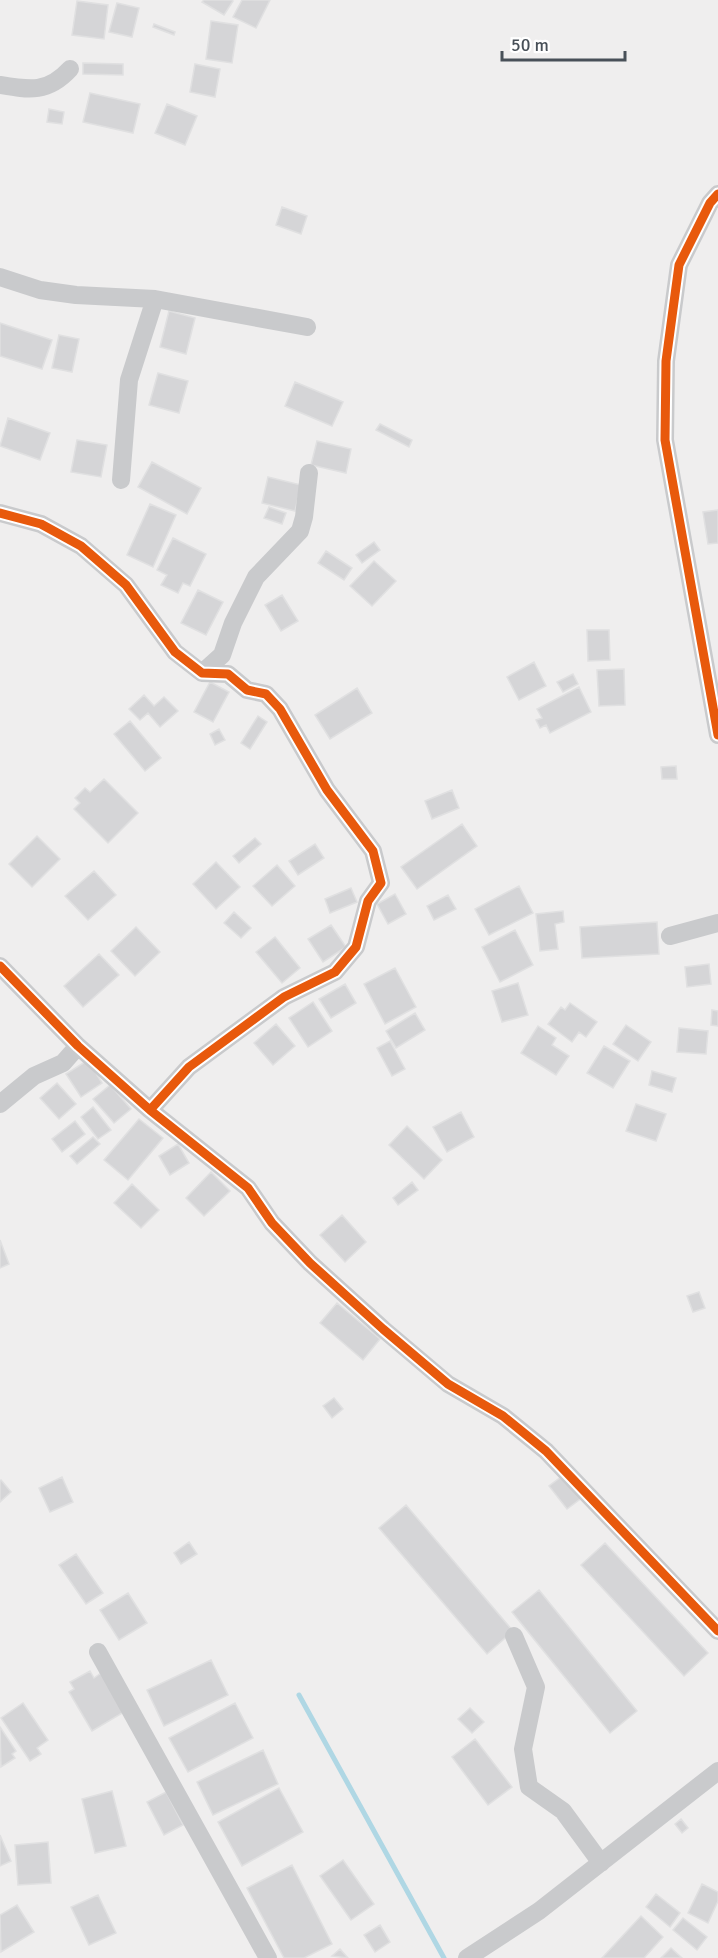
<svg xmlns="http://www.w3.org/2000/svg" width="718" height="1958" font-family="Signika,sans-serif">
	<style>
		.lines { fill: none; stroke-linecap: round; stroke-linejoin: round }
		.stream { stroke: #afd7e4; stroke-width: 5 }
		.building { fill: #d5d5d7; stroke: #e0e0e1; stroke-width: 1.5 }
		.minor { stroke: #c9cacc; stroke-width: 18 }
		.cycleway-casing { stroke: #fff; stroke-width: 13 }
		.cycleway { stroke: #e8590c; stroke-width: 9 }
	</style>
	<rect width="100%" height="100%" fill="#efeeee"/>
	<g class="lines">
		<!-- stream -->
		<path class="stream" d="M299 1695 444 1958"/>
	</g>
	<!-- building -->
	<path class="building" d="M204 0H232L233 1 224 15 202 2Z
		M242 0H270L256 28 233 17Z
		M77 1 108 5 104 39 72 35Z
		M117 3 139 8 132 37 109 32Z
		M211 21 238 25 232 63 206 59Z
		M154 24 175 32 174 35 153 27Z
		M83 63 123 64V75L83 74Z
		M195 64 220 69 215 97 190 92Z
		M90 93 140 104 133 133 83 122Z
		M167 104 197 116 185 145 155 133Z
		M49 109 64 112 62 124 47 122Z
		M282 207 307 216 301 234 276 225Z
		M169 311 195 318 186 354 160 347Z
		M0 323 52 340 42 369 0 356Z
		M59 335 79 339 72 372 52 368Z
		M158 373 188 381 179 413 149 405Z
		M295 382 343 402 332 426 285 406Z
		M8 418 50 433 40 460 0 446Z
		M380 424 412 440 409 447 376 430Z
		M77 440 107 445 101 477 71 472Z
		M317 441 351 449 346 473 311 465Z
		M152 462 201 488 187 514 138 487Z
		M268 477 301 485 295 511 262 503Z
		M150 504 176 515 153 567 127 555Z
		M269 507 286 513 282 524 264 518Z
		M718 510V543L708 544 703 512Z
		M173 538 206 554 190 586 183 583 178 593 161 585 167 575 157 570Z
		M374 542 380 550 362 563 356 555Z
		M326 551 352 568 344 580 318 563Z
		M374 561 396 581 372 606 350 586Z
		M198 590 223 602 206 635 181 623Z
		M282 595 298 621 281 631 265 605Z
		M587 630H609L610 660 588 661Z
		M534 662 546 686 519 700 507 677Z
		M624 669 625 705 599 706 597 670Z
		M573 674 578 684 563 692 557 682Z
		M210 682 229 692 213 722 194 712Z
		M579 687 591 712 550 733 546 725 540 728 536 720 542 718 537 709Z
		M357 688 372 713 330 739 315 715Z
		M144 695 154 706 164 697 178 711 160 727 148 713 140 720 129 709Z
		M258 716 267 722 250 749 241 743Z
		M130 721 161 758 145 771 114 734Z
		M219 729 225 740 215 745 210 734Z
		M676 766 677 779H662L661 767Z
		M104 779 138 813 108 843 74 809 80 803 75 798 85 788 90 792Z
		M452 790 459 808 432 819 425 801Z
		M462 824 477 846 417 889 401 867Z
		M37 836 60 859 32 887 9 864Z
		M255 838 261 844 239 863 233 856Z
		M315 844 324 858 298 875 289 861Z
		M216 862 240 887 216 909 193 884Z
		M277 865 295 886 272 906 253 886Z
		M94 871 116 895 88 920 65 896Z
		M519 886 533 913 489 935 475 909Z
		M351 888 357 902 330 913 325 899Z
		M395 894 406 914 388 924 377 904Z
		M448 895 456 909 434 920 427 906Z
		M563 911 564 922 555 924 558 949 540 951 536 914Z
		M234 912 251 928 241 938 224 923Z
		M657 922 659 954 582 958 580 927Z
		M331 925 346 947 323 962 308 939Z
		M136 927 160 952 135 976 111 951Z
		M515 930 533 965 500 982 482 947Z
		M275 937 300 968 282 983 256 952Z
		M99 954 119 975 83 1007 64 986Z
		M709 964 711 984 687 987 685 967Z
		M395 968 416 1007 385 1024 364 984Z
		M518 983 528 1015 502 1022 492 991Z
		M345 984 356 1003 331 1018 319 999Z
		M313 1002 332 1031 308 1047 289 1018Z
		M570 1003 597 1022 586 1037 579 1032 572 1042 548 1024 561 1007 565 1010Z
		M712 1010 718 1011V1026L711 1025Z
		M415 1013 425 1030 396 1048 386 1031Z
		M276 1024 295 1046 273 1065 254 1043Z
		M626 1025 651 1042 638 1061 613 1044Z
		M538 1026 556 1038 552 1045 569 1056 556 1075 521 1053Z
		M679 1028 708 1031 706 1054 677 1052Z
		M390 1041 405 1069 392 1076 377 1048Z
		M604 1046 630 1061 613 1088 587 1073Z
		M88 1060 102 1083 81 1097 66 1074Z
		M652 1071 676 1078 672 1092 649 1085Z
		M57 1083 76 1104 59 1119 40 1098Z
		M110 1085 131 1109 114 1123 93 1099Z
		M636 1104 666 1114 656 1141 626 1131Z
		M93 1107 111 1130 98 1139 81 1117Z
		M461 1112 474 1137 447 1152 433 1127Z
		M139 1119 163 1138 128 1180 104 1160Z
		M75 1121 85 1134 62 1152 52 1139Z
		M407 1126 442 1160 424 1179 389 1145Z
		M93 1137 100 1144 77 1164 70 1156Z
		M178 1144 189 1163 170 1175 159 1156Z
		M211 1172 230 1191 204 1216 186 1198Z
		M412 1182 418 1190 398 1205 393 1198Z
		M132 1184 159 1210 141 1228 114 1203Z
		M342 1215 366 1242 345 1262 320 1235Z
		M0 1240 9 1264 0 1268Z
		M699 1292 705 1308 693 1312 687 1296Z
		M337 1303 380 1339 363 1360 320 1323Z
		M334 1398 343 1409 332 1418 323 1406Z
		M565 1474 583 1497 567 1509 549 1486Z
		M62 1477 73 1502 50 1512 39 1488Z
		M1 1480 11 1492 0 1502V1481Z
		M406 1505 513 1631 487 1654 379 1528Z
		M189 1542 197 1554 181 1564 174 1553Z
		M605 1543 708 1653 684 1676 581 1565Z
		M76 1554 103 1593 86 1604 59 1565Z
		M539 1590 637 1711 610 1733 512 1612Z
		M128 1593 147 1623 119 1640 100 1610Z
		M211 1660 228 1695 164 1726 147 1690Z
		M90 1671 94 1678 101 1673 124 1712 92 1731 69 1692 74 1689 70 1682Z
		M23 1703 48 1740 37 1748 41 1754 30 1761 1 1718Z
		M235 1703 253 1738 188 1772 169 1738Z
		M470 1708 484 1722 472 1733 458 1719Z
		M0 1727 16 1751 12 1754 15 1758 1 1767Z
		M475 1739 512 1787 488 1805 452 1757Z
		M263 1750 278 1784 213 1815 197 1782Z
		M279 1788 303 1832 242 1866 218 1822Z
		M112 1791 126 1846 95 1853 82 1799Z
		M166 1792 183 1825 164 1835 147 1802Z
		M681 1819 688 1828 682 1833 675 1824Z
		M0 1835 11 1861 0 1866Z
		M48 1842 51 1883 18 1885 15 1845Z
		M343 1860 374 1904 351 1920 320 1876Z
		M292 1865 332 1944 304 1958H284L247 1888Z
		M702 1884 718 1892V1901L708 1923 688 1913Z
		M656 1894 680 1913 670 1927 646 1907Z
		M98 1895 116 1933 89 1945 71 1907Z
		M17 1905 34 1932 1 1952 0 1915Z
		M641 1916 663 1937 644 1958H602Z
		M683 1918 707 1937 697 1950 673 1930Z
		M380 1925 390 1942 375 1952 364 1935Z
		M671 1948 682 1958H661Z
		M340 1949 348 1958 332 1956Z"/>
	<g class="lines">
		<!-- minor -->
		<path class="minor" d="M0 85C30 90 48 93 70 69
			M718 194 710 203 679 265 666 361 665 440 718 735
			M0 277 40 290 76 295 155 299 307 327
			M121 480 129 380 155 299
			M0 513 41 524 81 546 126 585 175 652 202 673 228 674 247 690 266 694 280 709 327 790 373 851 381 883 368 901 356 947 335 972 284 997 189 1067 150 1110
			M202 673 222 655 233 623 256 577 300 531 304 517 309 473
			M670 936 718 923
			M0 966 78 1046 150 1110 248 1188 272 1223 310 1263 383 1329 448 1384 503 1416 546 1451 718 1631
			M0 1104 34 1076 63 1063 78 1046
			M514 1636 536 1687 523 1749 529 1787 563 1811 601 1863
			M98 1652 268 1958
			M467 1958 539 1911 718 1771"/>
		<!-- cycleway casing -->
		<g class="cycleway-casing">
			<path id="cycleway" d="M718 194 710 203 679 265 666 361 665 440 718 735
				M0 513 41 524 81 546 126 585 175 652 202 673 228 674 247 690 266 694 280 709 327 790 373 851 381 883 368 901 356 947 335 972 284 997 189 1067 150 1110
				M0 966 78 1046 150 1110 248 1188 272 1223 310 1263 383 1329 448 1384 503 1416 546 1451 718 1631"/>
		</g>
		<!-- cycleway -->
		<use href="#cycleway" class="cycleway"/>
	</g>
	<!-- scale -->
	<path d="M502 51v9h123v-9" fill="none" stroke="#485058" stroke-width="3"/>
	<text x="511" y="51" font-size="18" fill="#485058" stroke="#ffffff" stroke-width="4.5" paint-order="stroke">50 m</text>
</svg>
